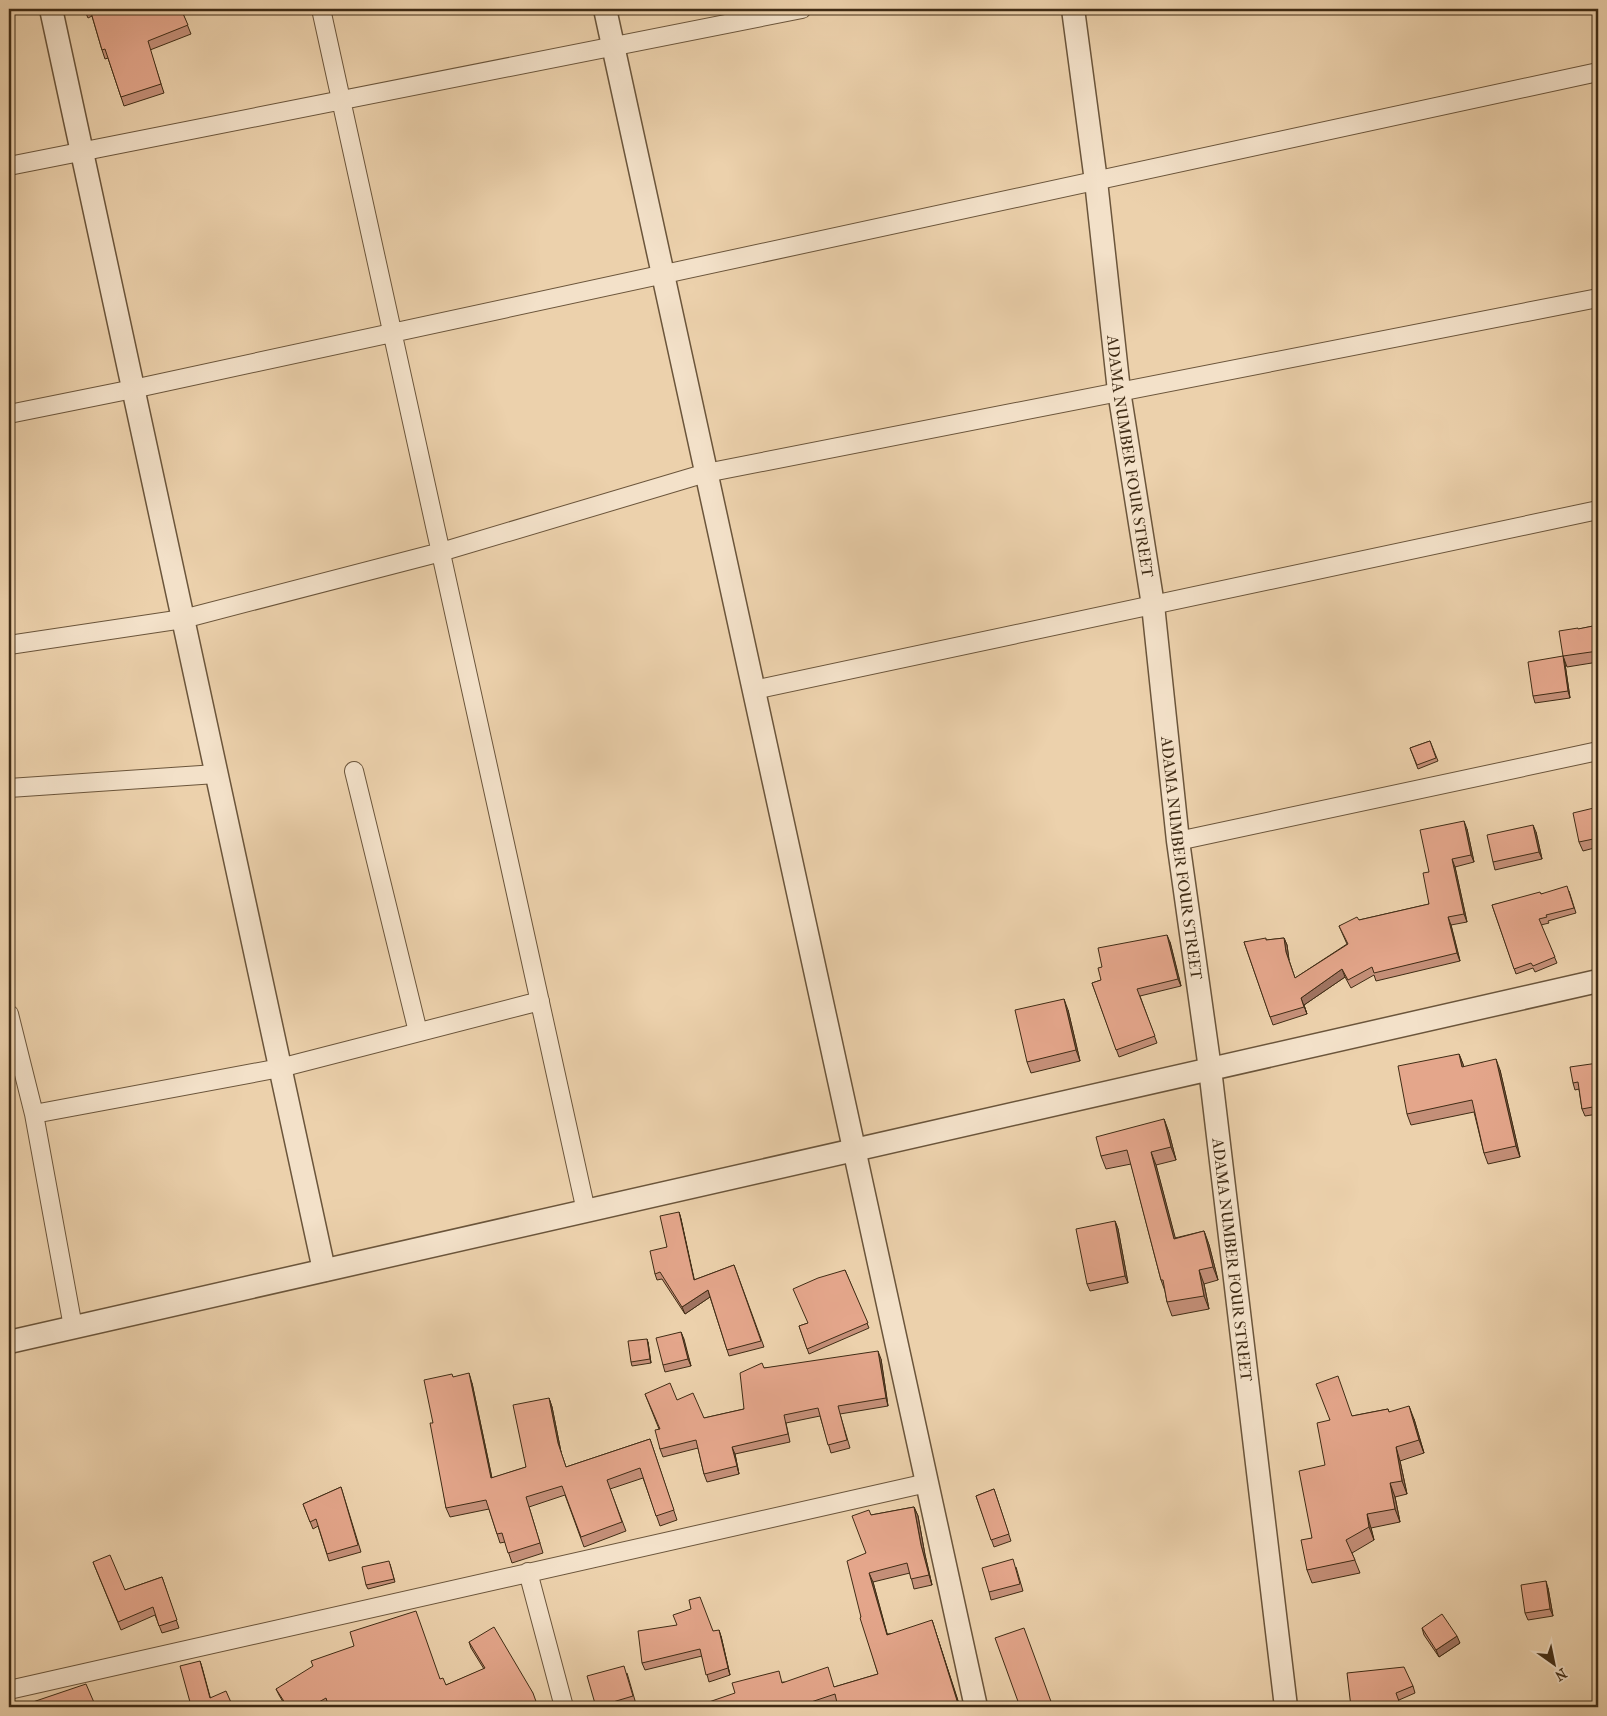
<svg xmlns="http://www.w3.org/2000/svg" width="1607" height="1716" font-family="'IM FELL French Canon',serif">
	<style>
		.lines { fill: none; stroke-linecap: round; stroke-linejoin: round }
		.minor-casing { stroke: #6b553b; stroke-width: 20 }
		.tertiary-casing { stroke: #6b553b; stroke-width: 25 }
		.minor { stroke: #f3e1c9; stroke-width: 18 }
		.tertiary { stroke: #f3e1c9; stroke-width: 22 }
		.wall { fill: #c48f78; stroke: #402c15 }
		.shaded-wall { fill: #a07461; stroke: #402c15 }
		.building { fill: #e4a68b; stroke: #402c15 }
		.labels { text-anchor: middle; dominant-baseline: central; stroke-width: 4; stroke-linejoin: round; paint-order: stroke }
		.street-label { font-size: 16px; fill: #402c15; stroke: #f3e1c9 }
	</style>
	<rect width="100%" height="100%" fill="#ecd1ac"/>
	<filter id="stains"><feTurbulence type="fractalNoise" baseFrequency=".004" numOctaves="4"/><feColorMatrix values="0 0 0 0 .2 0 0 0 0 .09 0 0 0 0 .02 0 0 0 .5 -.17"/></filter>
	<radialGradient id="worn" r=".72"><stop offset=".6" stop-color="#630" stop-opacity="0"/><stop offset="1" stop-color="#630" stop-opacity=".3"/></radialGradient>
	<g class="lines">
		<!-- minor casing -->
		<g class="minor-casing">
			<path id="minor" d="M321 9 586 1211
				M9 166 802 9
				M9 414 133 389 1598 72
				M9 645 183 619 441 552 706 473 1598 298
				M754 690 1598 510
				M354 771 418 1032
				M9 788 216 774
				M1178 841 1598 751
				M9 1014 34 1114 73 1327
				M34 1114 280 1068 540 1001
				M528 1572 564 1707
				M9 1690 927 1483"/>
		</g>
		<!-- tertiary casing -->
		<g class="tertiary-casing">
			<g id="tertiary">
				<path d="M51 9 324 1270"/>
				<path d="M605 9 976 1707"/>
				<path id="s1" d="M1073 9 1096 181 1119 391 1153 605 1178 841 1210 1069 1286 1707"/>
				<path d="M9 1342 1598 981"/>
			</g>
		</g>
		<!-- minor -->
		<use href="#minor" class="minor"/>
		<!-- tertiary -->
		<use href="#tertiary" class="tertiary"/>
	</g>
	<!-- wall -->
	<path class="wall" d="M9 9H34L9 16Z
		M84 9H181L191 34 150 50 164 93 124 106 108 58 105 59 102 50 92 16 88 18Z
		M1598 625V662L1567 667 1563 656 1579 629Z
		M1563 656 1565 664 1570 698 1535 703 1533 696Z
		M1430 741 1438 761 1418 769 1410 748Z
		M1598 807V847L1583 851 1579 842Z
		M1467 829 1474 862 1455 867 1467 922 1451 925 1460 961 1376 981 1374 975 1351 988 1345 977 1304 1005 1307 1014 1273 1025 1244 942 1267 940 1284 938 1287 945 1289 960 1295 978 1347 944 1339 926 1359 920 1429 904V872Z
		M1536 832 1542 859 1495 870 1493 862Z
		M1569 891 1576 913 1548 921 1549 923 1541 925 1557 963 1535 972 1533 968 1516 974 1492 905 1541 894Z
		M1170 942 1181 986 1140 996 1157 1043 1119 1057 1092 983 1101 980Z
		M1068 1010 1080 1061 1031 1073 1027 1062Z
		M1459 1054 1464 1067 1500 1070 1520 1157 1488 1164 1484 1153 1474 1112 1411 1125 1407 1114Z
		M1598 1063V1114L1585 1116 1582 1109 1579 1089 1575 1090 1573 1083Z
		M1164 1119 1169 1133 1176 1160 1156 1165 1175 1238 1204 1231 1209 1245 1218 1280 1204 1284 1209 1309 1172 1316 1167 1302 1165 1291 1161 1280 1131 1164 1106 1169 1101 1156Z
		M679 1212 681 1219 694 1280 734 1265 764 1347 729 1356 710 1297 685 1314 662 1279 657 1280 655 1274 667 1247Z
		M1115 1221 1118 1229 1128 1283 1090 1291 1087 1284Z
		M845 1270 869 1328 809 1354 799 1326 808 1323Z
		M681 1332 691 1366 665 1372 663 1365Z
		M648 1342 651 1363 632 1366 631 1362Z
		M881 1359 888 1406 840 1414 850 1448 831 1453 820 1416 786 1423 790 1442 735 1454 739 1474 707 1482 704 1474 698 1448 663 1457 660 1449 659 1429 645 1394 677 1400 704 1418 744 1409 764 1368Z
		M453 1377 472 1383 492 1478 526 1467 549 1398 552 1407 561 1452 566 1467 650 1439 677 1520 660 1526 643 1478 610 1489 626 1531 584 1547 565 1495 529 1507 543 1553 512 1563 505 1542 500 1543 489 1509 450 1517 446 1508 433 1423Z
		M1388 1409 1389 1412 1414 1419 1424 1453 1400 1461 1407 1494 1395 1497 1400 1522 1371 1528 1374 1540 1352 1553 1360 1573 1312 1583 1307 1570 1312 1538 1352 1416Z
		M341 1487 361 1552 329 1561 318 1526 313 1529 303 1504Z
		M994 1489 1011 1541 994 1547 976 1496Z
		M914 1507 918 1516 925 1555 932 1585 914 1589 910 1573 873 1582 887 1634 935 1630 960 1707H838L837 1704 828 1707H704L783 1682 834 1687 878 1674 861 1617 866 1553 871 1515Z
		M93 1562 125 1590 162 1577 179 1628 162 1633 155 1615 121 1630Z
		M390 1564 395 1582 368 1589 366 1585Z
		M1016 1567 1023 1591 991 1600 989 1592Z
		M1548 1588 1553 1616 1528 1620 1525 1613Z
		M1422 1628 1460 1643 1439 1657 1424 1635Z
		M713 1631 721 1636 730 1675 709 1682 702 1656 645 1670 642 1663Z
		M469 1642 533 1693 328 1704 323 1707H285H286L279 1695 276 1689 440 1679 446 1685 484 1669 471 1648Z
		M627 1673 636 1704 624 1707H596Z
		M1413 1686 1415 1693 1399 1700 1351 1707Z"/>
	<!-- shaded-wall -->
	<path class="shaded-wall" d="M1563 656 1565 664 1570 698 1568 691Z
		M1464 821 1467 829 1474 862 1471 855Z
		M1533 825 1536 832 1542 859 1539 852Z
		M1452 859 1455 867 1467 922 1464 914Z
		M1448 917 1451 925 1460 961 1457 953Z
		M1167 935 1170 942 1181 986 1178 979Z
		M1284 938 1287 945 1289 960 1286 952Z
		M1342 969 1345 977 1304 1005 1307 1014 1301 998Z
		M1064 999 1068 1010 1080 1061 1076 1050Z
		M1459 1054 1463 1064 1466 1078 1462 1067Z
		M1496 1059 1500 1070 1520 1157 1516 1146Z
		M1164 1119 1169 1133 1176 1160 1171 1147Z
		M1151 1152 1156 1165 1179 1252 1174 1239Z
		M679 1212 681 1219 696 1287 694 1280Z
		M1115 1221 1118 1229 1128 1283 1125 1276Z
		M1204 1231 1209 1245 1218 1280 1213 1267Z
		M1199 1270 1204 1284 1209 1309 1204 1296Z
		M708 1290 710 1297 685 1314 682 1307Z
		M681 1332 684 1339 691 1366 688 1359Z
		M647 1339 648 1342 651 1363 650 1359Z
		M878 1351 881 1359 888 1406 886 1398Z
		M469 1373 472 1383 494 1488 491 1478Z
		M549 1398 552 1407 561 1452 558 1443Z
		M1409 1406 1414 1419 1424 1453 1419 1440Z
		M732 1447 735 1454 739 1474 737 1466Z
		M1396 1447 1400 1461 1407 1494 1402 1481Z
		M1390 1483 1395 1497 1400 1522 1395 1509Z
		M914 1507 918 1516 925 1555 932 1585 929 1575 921 1545Z
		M1367 1514 1371 1528 1374 1540 1369 1527Z
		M869 1573 873 1582 890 1644 887 1635Z
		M1546 1581 1548 1588 1553 1616 1550 1609Z
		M932 1620 935 1630 960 1707H959Z
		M719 1630 721 1636 730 1675 728 1668Z
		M1457 1636 1460 1643 1439 1657 1436 1650Z
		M200 1661 202 1667 212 1704 210 1698Z"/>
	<!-- building -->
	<path class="building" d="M90 9H181L188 25 148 41 161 84 121 97 105 49 102 50Z
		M1598 625V651L1563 656 1559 631 1578 628V629Z
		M1563 656 1568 691 1533 696 1528 662Z
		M1430 741 1436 758 1417 765 1410 748Z
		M1598 807V838L1579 842 1573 813Z
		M1464 821 1471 855 1452 859 1464 914 1448 917 1457 953 1374 973 1372 967 1348 980 1342 969 1301 998 1304 1007 1270 1017 1244 942 1266 938V940L1284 938 1286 952 1295 978 1348 944 1339 926 1357 917 1359 920 1429 904 1423 873 1429 872 1420 830Z
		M1533 825 1539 852 1493 862 1487 835Z
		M1567 886 1574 908 1546 915 1547 917 1539 919 1555 957 1533 966 1531 963 1514 969 1492 905 1540 892 1541 894Z
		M1167 935 1178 979 1137 989 1155 1036 1116 1050 1092 983 1101 980 1098 968 1102 967 1098 948Z
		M1064 999 1076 1050 1027 1062 1015 1010Z
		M1459 1054 1462 1067 1496 1059 1516 1146 1484 1153 1472 1100 1407 1114 1398 1066Z
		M1598 1063V1106L1582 1109 1578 1082 1573 1083 1570 1067Z
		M1164 1119 1171 1147 1151 1152 1174 1239 1204 1231 1213 1267 1199 1270 1204 1296 1167 1302 1163 1280H1161L1127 1150 1101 1156 1096 1137Z
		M679 1212 694 1280 734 1265 761 1341 727 1350 708 1290 682 1307 660 1272 655 1274 650 1251 667 1247 660 1216Z
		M1115 1221 1125 1276 1087 1284 1076 1229Z
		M845 1270 868 1323 807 1349 799 1326 808 1323 793 1289 818 1278Z
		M681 1332 688 1359 663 1365 656 1338Z
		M647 1339 650 1359 631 1362 628 1341Z
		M878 1351 886 1398 838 1406 847 1440 828 1445 818 1408 784 1415 788 1434 732 1447 737 1466 704 1474 696 1440 660 1449 655 1430 660 1429 645 1394 670 1383 677 1400 693 1393 704 1418 744 1409 740 1373 762 1363 764 1368Z
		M469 1373 491 1478 526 1467 513 1405 549 1398 558 1443 566 1467 650 1439 674 1510 656 1516 640 1468 607 1480 622 1522 581 1537 562 1486 526 1497 540 1543 508 1553 502 1533 497 1534 486 1500 446 1508 430 1423H433L424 1380 452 1374 453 1377Z
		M1338 1376 1352 1416 1388 1409 1389 1412 1409 1406 1419 1440 1396 1447 1402 1481 1390 1483 1395 1509 1367 1514 1369 1527 1346 1540 1355 1560 1307 1570 1301 1540 1312 1538 1299 1471 1325 1465 1317 1423 1330 1420 1316 1384Z
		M341 1487 358 1545 327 1554 316 1519 310 1522 303 1504Z
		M994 1489 1009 1534 991 1540 976 1496Z
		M914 1507 921 1545 929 1575 911 1579 907 1563 869 1573 887 1635 932 1620 959 1707H838L835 1694 796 1707H704L703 1704 735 1693 732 1683 779 1671 782 1683 828 1667 834 1687 878 1674 860 1618 861 1617 847 1561 866 1553 852 1516 869 1510 871 1515Z
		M110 1555 125 1590 162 1577 177 1620 159 1626 153 1607 118 1622 93 1562Z
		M1013 1559 1020 1584 989 1592 982 1568Z
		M389 1561 394 1579 366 1585 362 1567Z
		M1546 1581 1550 1609 1525 1613 1521 1585Z
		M700 1597 713 1631 719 1630 728 1668 706 1675 700 1649 642 1663 638 1631 677 1625 673 1615 691 1609 689 1600Z
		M416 1611 440 1679 443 1678 446 1685 485 1668 469 1642 494 1627 533 1693 538 1707H329L326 1698 310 1707H285L287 1706 276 1689 313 1666 311 1661 354 1646 350 1632Z
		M1442 1614 1457 1636 1436 1650 1422 1628Z
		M1598 1614V1626L1594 1616Z
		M1024 1628 1053 1707H1020L995 1638Z
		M200 1661 210 1698 226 1691 233 1707H189L188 1703 190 1702 180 1666Z
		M624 1666 633 1696 596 1707 587 1676Z
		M1404 1667 1413 1686 1396 1693 1401 1707H1351L1347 1673Z
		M86 1684 96 1707H18Z"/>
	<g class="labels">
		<!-- street labels -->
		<g class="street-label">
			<text stroke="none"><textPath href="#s1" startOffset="451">ADAMA NUMBER FOUR STREET</textPath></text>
			<text stroke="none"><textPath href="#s1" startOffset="856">ADAMA NUMBER FOUR STREET</textPath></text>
			<text stroke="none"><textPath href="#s1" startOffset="1261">ADAMA NUMBER FOUR STREET</textPath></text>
		</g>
	</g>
	<!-- margin -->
	<rect width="1607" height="1716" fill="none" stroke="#ecd1ac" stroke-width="30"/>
	<rect x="10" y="10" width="1587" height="1696" fill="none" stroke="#402c15" stroke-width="2.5"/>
	<rect x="15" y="15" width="1577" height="1686" fill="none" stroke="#402c15"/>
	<!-- north arrow -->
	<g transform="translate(1554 1664) rotate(147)" stroke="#f3e1c9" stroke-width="4" paint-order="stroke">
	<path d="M0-4L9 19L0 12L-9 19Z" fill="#402c15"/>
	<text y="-8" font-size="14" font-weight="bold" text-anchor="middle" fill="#402c15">N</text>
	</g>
	<rect width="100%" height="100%" filter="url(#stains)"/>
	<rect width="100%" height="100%" fill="url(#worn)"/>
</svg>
